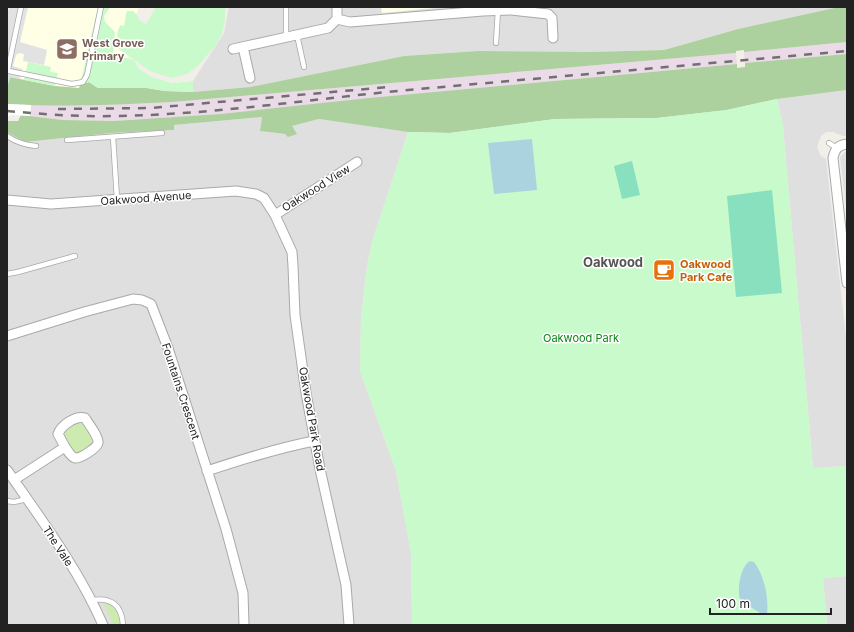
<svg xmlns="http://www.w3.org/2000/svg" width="854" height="632" font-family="Inter,sans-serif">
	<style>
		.residential { fill: #e0dfdf }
		.industrial { fill: #ebdbe8 }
		.education { fill: #ffffe5 }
		.grass { fill: #cdebb0 }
		.forest { fill: #add19e }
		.park { fill: #c8facc }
		.pitch { fill: #88e0be }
		.parking { fill: #e2e2e2 }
		.water { fill: #aad3df }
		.pier { fill: #fff }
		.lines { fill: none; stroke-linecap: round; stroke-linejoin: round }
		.service-casing { stroke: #a9a9a9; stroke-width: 6 }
		.minor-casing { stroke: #a9a9a9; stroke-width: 11 }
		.service { stroke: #fff; stroke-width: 4.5 }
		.minor { stroke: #fff; stroke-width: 9 }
		.rail { stroke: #707070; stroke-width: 2.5; stroke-dasharray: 8 8; stroke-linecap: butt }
		.labels { text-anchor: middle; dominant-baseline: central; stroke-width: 3; stroke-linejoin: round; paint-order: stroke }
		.education-label { font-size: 11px; font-weight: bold; fill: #785e54; stroke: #fff; text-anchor: start }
		.street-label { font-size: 11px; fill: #222; stroke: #fff }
		.food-label { font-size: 11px; font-weight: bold; fill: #c56008; stroke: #fff; text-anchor: start }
		.park-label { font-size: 11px; fill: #0c8416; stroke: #fff }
		.quarter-label { font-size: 13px; font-weight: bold; fill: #555; stroke: #fff }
	</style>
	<rect width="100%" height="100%" fill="#f2efe9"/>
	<!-- residential -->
	<path class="residential" d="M229 7H839L738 29 664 50 591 52 478 51 404 56 250 87 193 92V81L224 33Z
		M847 90V136H843L833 132H826L821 136 817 147 821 156 826 159 847 346V466L813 468 783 126 777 99Z
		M262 117 260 131 285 134 292 126 319 119 408 132 372 242 367 266 361 319 360 371 396 471 411 553 412 625H7V132L25 142 111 133 174 130V125Z
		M846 151H847V215L840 157Z
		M847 576V625H827L823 578Z"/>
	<!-- industrial -->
	<path class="industrial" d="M847 42V54L745 63 744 52Z
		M736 53 737 64 414 94 220 114 114 121 63 120 30 116 31 105H104L173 102Z"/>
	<!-- education -->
	<path class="education" d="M7 7H139L127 40 128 58 134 60 139 69 144 73 152 77 172 83 193 81 148 93 7 85Z
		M381 7H446L382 13Z"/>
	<!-- grass -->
	<path class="grass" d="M77 420 84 421 95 438 94 445 81 455 75 454 63 437V431Z
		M103 602 110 603 118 608 122 625H113Z"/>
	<!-- forest -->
	<path class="forest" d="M839 7H847V42L744 52V50L736 51V53L173 102C118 105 62 107 7 104V84H8L10 77 55 86 79 88 80 85 89 82 98 88H147L165 91 193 92 250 87 404 56 478 51 591 52 664 50 738 29Z
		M847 54V90L777 99 727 110 657 118 555 119 450 133 408 132 319 119 292 126 297 134 288 137 285 134 260 131 262 117 174 125V130L111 133 25 142 7 132V121H18L21 115 63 120 114 121 220 114 369 98 737 64V68L745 67V63Z"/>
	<!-- park -->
	<path class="park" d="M98 7H110L104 16 105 22 115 32 113 54 134 60 139 69 152 77 172 83 193 81V92L165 91 147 88H98L89 82 80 85Z
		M156 7H225V20L222 34 216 45 198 66 187 74 171 78 150 71 119 49C118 41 115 31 121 25L124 26 126 14 127 11H133L137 15 139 20 146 24Z
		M28 62 51 67 50 72 58 73 55 86 24 80Z
		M777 99 783 126 813 468 847 466V576L823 578 827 625H412L411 553 396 471 360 371 361 319 367 266 372 242 408 132 450 133 555 119 657 118 727 110Z"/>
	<!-- pitch -->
	<path class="pitch" d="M632 161 640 195 622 199 614 166Z
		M772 190 782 293 736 297 727 196Z"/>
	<!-- parking -->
	<path class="parking" d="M9 7H28L20 42 47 50 44 65 23 61 24 54 19 53 16 55 13 66 22 69 20 79 10 77 8 84H7V16Z"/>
	<!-- water -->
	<path class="water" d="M532 139 537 190 494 194 488 143Z
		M750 561 754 562C764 575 769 597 767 614L763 615 740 600C737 589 740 567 750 561Z"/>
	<!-- pier -->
	<path class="pier" d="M7 104 31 105 30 116 11 115 9 116 7 115Z"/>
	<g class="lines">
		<!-- service casing -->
		<g class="service-casing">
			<path id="service" d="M21 7 8 69 9 71 72 84 83 82 87 75 101 7
				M286 7V37
				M297 35 304 67
				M496 43 498 10
				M7 136C16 142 25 145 36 146
				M113 137 117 199
				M67 140 162 133
				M829 143 837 148
				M7 274 18 272 75 256
				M7 501 14 502 27 499
				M92 600C111 597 122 605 123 625"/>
		</g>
		<!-- minor casing -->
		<g class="minor-casing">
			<path id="minor" d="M337 7V19L350 22 483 11 511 10 548 14 552 18 553 38
				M243 47 250 78
				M233 49 328 28 337 19
				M847 144C838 145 835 149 833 158L847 283
				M7 200 51 204 236 191 256 194 264 198 275 215 292 252 293 266 295 315 306 393 320 469 346 585 349 625
				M275 215 357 162
				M7 336 84 312 133 299 142 300 151 304 168 348 226 529 243 593 244 625
				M7 470C41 519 79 570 103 625
				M207 471C243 459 278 448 314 441
				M14 480 65 447 58 434C61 426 75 415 85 418 88 423 99 437 98 443 97 448 80 459 75 458 71 457 68 451 65 447"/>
		</g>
		<!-- service -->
		<use href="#service" class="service"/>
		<!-- minor -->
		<use href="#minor" class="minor"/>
		<!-- rail -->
		<path class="rail" d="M58 109 151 108 389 87
			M7 111C42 114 77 117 113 116 212 115 310 99 408 90 554 77 701 64 847 51"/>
	</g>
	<!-- icons -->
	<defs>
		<g id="school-square" transform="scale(1.15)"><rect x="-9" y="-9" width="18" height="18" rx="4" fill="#8d6e63" stroke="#fff"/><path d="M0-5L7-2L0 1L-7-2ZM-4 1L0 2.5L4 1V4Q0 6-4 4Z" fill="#fff"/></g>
		<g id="cafe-square" transform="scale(1.15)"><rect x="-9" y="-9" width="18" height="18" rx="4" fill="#e8710a" stroke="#fff"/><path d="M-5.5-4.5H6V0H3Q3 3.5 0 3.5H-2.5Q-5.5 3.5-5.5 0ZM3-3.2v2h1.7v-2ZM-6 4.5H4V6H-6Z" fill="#fff"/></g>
	</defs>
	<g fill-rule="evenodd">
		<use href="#school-square" x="67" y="49"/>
		<use href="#cafe-square" x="664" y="270"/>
	</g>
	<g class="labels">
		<!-- education labels -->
		<g class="education-label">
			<text x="82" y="43">West Grove<tspan x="82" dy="13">Primary</tspan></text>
		</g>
		<!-- street labels -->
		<g class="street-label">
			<text transform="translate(316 188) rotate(-32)">Oakwood View</text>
			<text transform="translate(146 198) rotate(-4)">Oakwood Avenue</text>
			<text transform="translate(181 391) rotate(72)">Fountains Crescent</text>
			<text transform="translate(312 419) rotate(80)">Oakwood Park Road</text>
			<text transform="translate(58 546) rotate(57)">The Vale</text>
		</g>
		<!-- food labels -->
		<g class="food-label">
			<text x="680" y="264">Oakwood<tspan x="680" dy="13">Park Cafe</tspan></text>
		</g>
		<!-- park labels -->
		<g class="park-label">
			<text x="581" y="338">Oakwood Park</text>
		</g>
		<!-- quarter labels -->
		<g class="quarter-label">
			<text x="613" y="262">Oakwood</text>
		</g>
	</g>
	<!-- border -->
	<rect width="854" height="632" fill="none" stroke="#222222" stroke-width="16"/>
	<!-- scale -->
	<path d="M710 608v6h121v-6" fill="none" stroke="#222222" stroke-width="2"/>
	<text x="716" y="608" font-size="12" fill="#222222" stroke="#ffffff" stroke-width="3" paint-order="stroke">100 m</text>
</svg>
